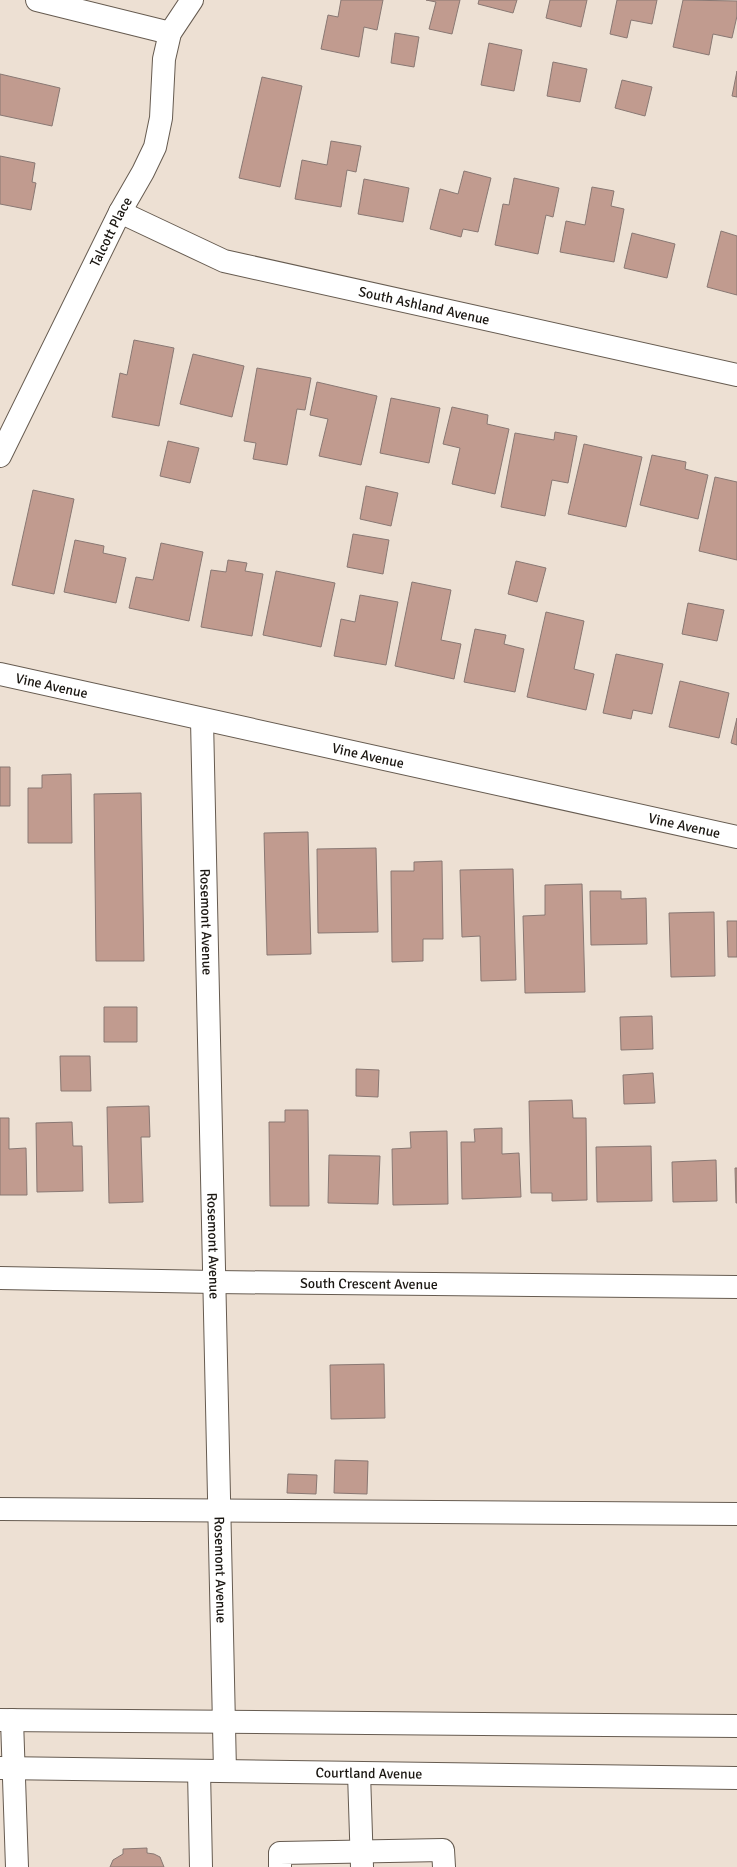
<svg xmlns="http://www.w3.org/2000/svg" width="737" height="1867" font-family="Signika,sans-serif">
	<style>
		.building { fill: #c19b8f; stroke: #897873 }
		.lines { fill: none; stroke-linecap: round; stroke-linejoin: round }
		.minor-casing { stroke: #665b50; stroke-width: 24 }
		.minor { stroke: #fff; stroke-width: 22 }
		.labels { text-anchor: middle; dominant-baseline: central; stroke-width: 4; stroke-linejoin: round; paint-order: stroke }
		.street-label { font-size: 14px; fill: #1a1611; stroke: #fff }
	</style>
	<rect width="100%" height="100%" fill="#ede0d3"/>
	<!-- building -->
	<path class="building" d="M341 0H383L377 30 364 27 359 57 321 49 328 15 338 17Z
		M426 0H460L452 34 429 29 436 2Z
		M479 0H517L513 13 478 4Z
		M550 0H587L581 27 546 18Z
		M617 0H657L652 24 631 20 627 38 610 34Z
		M683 0 737 1V16L732 38 713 34 709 55 673 47Z
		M395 33 419 37 414 67 391 63Z
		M489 43 522 50 514 91 481 85Z
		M553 62 587 69 580 102 547 96Z
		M737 71V97L732 96Z
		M0 74 60 88 52 126 0 115Z
		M262 77 302 86 280 187 239 178Z
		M622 80 652 87 645 116 615 108Z
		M331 141 361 146 356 172 347 170 341 207 295 199 302 160 327 165Z
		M0 156 35 163 32 182 36 183 31 210 0 204Z
		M464 171 491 178 478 232 463 229 461 237 430 229 440 189 458 194Z
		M514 178 559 188 553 217 546 215 538 254 495 245 503 204 509 205Z
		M364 179 409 188 403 222 358 214Z
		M592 187 614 191 611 206 624 209 614 262 560 252 566 221 585 225Z
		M721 231 737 236V295L707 287Z
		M632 233 675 244 667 278 624 268Z
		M134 340 174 348 159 426 112 417 120 373 127 375Z
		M193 354 244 366 232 417 180 404Z
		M257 368 311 378 305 410 297 409 287 465 253 459 256 443 244 441Z
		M317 382 377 396 361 465 319 456 328 419 310 415Z
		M391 398 440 408 429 463 380 453Z
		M452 407 488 415 487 424 509 429 495 494 452 484 460 448 443 444Z
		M555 432 577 436 568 483 552 480 545 516 501 507 515 433 554 440Z
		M168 441 199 448 190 483 160 476Z
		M584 444 642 457 626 527 568 514Z
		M652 455 686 462 685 469 708 475 698 519 640 505Z
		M715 477 737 482V560L699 551Z
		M366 486 398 493 391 526 360 519Z
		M33 490 74 499 54 594 12 585Z
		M353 534 389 540 383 574 347 567Z
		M75 540 104 546 103 553 126 558 116 603 64 592Z
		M161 543 203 552 189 621 129 608 136 577 153 580Z
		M228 560 247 563 245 571 263 574 252 636 201 627 211 570 226 572Z
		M516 561 546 568 537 602 508 594Z
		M276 571 335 583 321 647 263 635Z
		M412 582 451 590 441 640 461 644 454 679 395 666Z
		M360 595 398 602 386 665 334 656 341 619 355 622Z
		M688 603 724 610 717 641 682 634Z
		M546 612 584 621 574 669 594 674 586 710 527 697Z
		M475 629 506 635 504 644 524 649 515 692 464 682Z
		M616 654 663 664 652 714 633 710 631 719 603 713Z
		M680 681 729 693 719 738 669 727Z
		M737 718V745L731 743Z
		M0 767H10V806H0Z
		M71 774 72 843H28V788H42V775Z
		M141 793 144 961H96L94 794Z
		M308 832 311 954 267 955 264 833Z
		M376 848 378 932 318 933 317 849Z
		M442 861 443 939H423V961L392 962 391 871H414V862Z
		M513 869 516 980 481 981 480 936 462 937 460 870Z
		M582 884 585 992 525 993 523 916 545 915V885Z
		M590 891H621V899L646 898 647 944 591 945Z
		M714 912 715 976 671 977 669 913Z
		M727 921H737V957H728Z
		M104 1007H137V1042H104Z
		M652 1016 653 1049 621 1050 620 1017Z
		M60 1056H90L91 1091H61Z
		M356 1069 379 1070 378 1097 356 1096Z
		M653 1073 655 1103 624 1104 623 1075Z
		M572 1100 573 1118H586L587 1200 552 1201V1193H531L529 1101Z
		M149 1106 150 1137H141L143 1202 109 1203 107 1107Z
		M285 1110H308L309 1206H270L269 1122H285Z
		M0 1118H9V1149L26 1148 27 1195H0Z
		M72 1122 73 1146H82L83 1191 37 1192 36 1123Z
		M502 1128V1154L519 1153 521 1197 462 1199 461 1142H475L474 1129Z
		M447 1131 448 1204 393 1205 392 1149 411 1148 410 1132Z
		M651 1146 652 1201 597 1202 596 1147Z
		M329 1155 380 1156 378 1204 328 1203Z
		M716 1160 717 1201 673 1202 672 1162Z
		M735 1168H737V1203H736Z
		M384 1364 385 1418 331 1419 330 1365Z
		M335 1460 368 1461 367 1494 334 1493Z
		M288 1474 317 1475 316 1494 287 1493Z
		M147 1848V1853L154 1854 160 1857 164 1867H110L113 1860 123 1854V1849Z"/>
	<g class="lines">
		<!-- minor casing -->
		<g class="minor-casing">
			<g id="minor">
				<path d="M37 0 170 33"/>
				<path id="s1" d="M120 212 224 261 737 375"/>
				<path id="s2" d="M0 456 120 212 143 172 155 147 161 118 164 59 170 33 192 0"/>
				<path id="s3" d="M0 674 737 837"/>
				<path id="s4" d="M202 720 225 1771"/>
				<path id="s5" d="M0 1278 215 1282 737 1287"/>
				<path d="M0 1509 737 1514"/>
				<path d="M0 1720 737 1726"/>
				<path d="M12 1720 17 1867"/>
				<path id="s6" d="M0 1768 737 1778"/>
				<path d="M199 1771 201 1867"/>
				<path d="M359 1773 362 1867"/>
				<path d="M280 1867V1853L443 1850 444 1867"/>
			</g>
		</g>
		<!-- minor -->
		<use href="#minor" class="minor"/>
	</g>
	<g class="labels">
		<!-- street labels -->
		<g class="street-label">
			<text stroke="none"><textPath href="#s2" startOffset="250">Talcott Place</textPath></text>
			<text stroke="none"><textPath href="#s1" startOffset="320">South Ashland Avenue</textPath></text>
			<text stroke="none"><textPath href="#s3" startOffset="53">Vine Avenue</textPath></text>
			<text stroke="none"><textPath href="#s3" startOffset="377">Vine Avenue</textPath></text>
			<text stroke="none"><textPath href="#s3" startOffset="701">Vine Avenue</textPath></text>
			<text stroke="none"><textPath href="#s4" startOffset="202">Rosemont Avenue</textPath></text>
			<text stroke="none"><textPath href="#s4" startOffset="526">Rosemont Avenue</textPath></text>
			<text stroke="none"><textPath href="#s5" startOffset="369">South Crescent Avenue</textPath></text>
			<text stroke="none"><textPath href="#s4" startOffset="850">Rosemont Avenue</textPath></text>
			<text stroke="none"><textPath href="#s6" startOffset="369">Courtland Avenue</textPath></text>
		</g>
	</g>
</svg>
